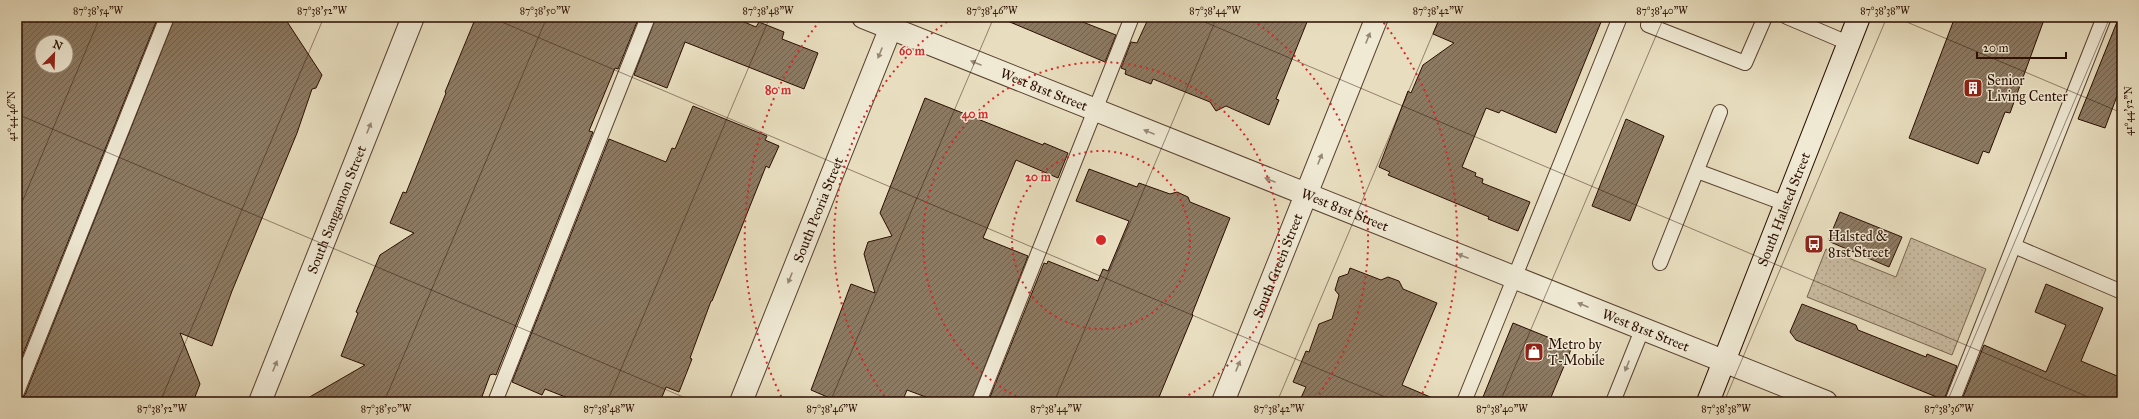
<svg xmlns="http://www.w3.org/2000/svg" width="2139" height="419" font-family="'IM FELL Great Primer',serif">
	<style>
		.grass { fill: url(#grass-dots); stroke: #786450 }
		.building { fill: url(#building-hatch); stroke: #290d00; fill-rule: evenodd }
		.lines { fill: none; stroke-linecap: round; stroke-linejoin: round }
		.service-casing { stroke: #594130; stroke-width: 16 }
		.minor-casing { stroke: #594130; stroke-width: 24 }
		.secondary-casing { stroke: #290d00; stroke-width: 24 }
		.service { stroke: #f0ead5; stroke-width: 14 }
		.minor { stroke: #f0ead5; stroke-width: 22 }
		.secondary { stroke: #f0ead5; stroke-width: 22 }
		.oneway { fill: #968775 }
		.ticks { fill: none; stroke: #290d00; stroke-width: 1; stroke-opacity: 0.45 }
		.ring { fill: none; stroke: #d62828; stroke-width: 2; stroke-dasharray: 2 4 }
		.labels { text-anchor: middle; dominant-baseline: central; stroke-width: 3; stroke-linejoin: round; paint-order: stroke }
		.poi-label { font-size: 14px; fill: #290d00; stroke: #f0ead5; text-anchor: start }
		.street-label { font-size: 14px; fill: #290d00; stroke: #f0ead5 }
		.centre { fill: #d62828; stroke: #f0ead5; stroke-width: 2 }
		.ring-label { font-size: 12px; text-anchor: middle; font-weight: bold; fill: #d62828; stroke: #f0ead5; stroke-width: 3; stroke-linejoin: round; paint-order: stroke }
		.neatline { fill: none; stroke: #290d00; stroke-width: 1.5 }
		.ticks-label { font-size: 10px; text-anchor: middle; fill: #290d00 }
	</style>
	<defs>
		<pattern id="grass-dots" width="8" height="8" patternUnits="userSpaceOnUse"><rect width="8" height="8" fill="#c8ba9f"/><path d="M2 2h.1M6 6h.1" fill="none" stroke="#ac9f87" stroke-width="1.8" stroke-linecap="round"/></pattern>
		<pattern id="building-hatch" width="6" height="6" patternUnits="userSpaceOnUse"><rect width="6" height="6" fill="#8c7a63"/><path d="M-1 1l2-2M0 6l6-6M5 7l2-2" fill="none" stroke="#72624f"/></pattern>
	</defs>
	<rect width="100%" height="100%" fill="#e8debf"/>
	<filter id="stains"><feTurbulence type="fractalNoise" baseFrequency=".005" numOctaves="4"/><feColorMatrix values="0 0 0 0 .2 0 0 0 0 .09 0 0 0 0 .02 0 0 0 .5 -.17"/></filter>
	<radialGradient id="worn" r=".72"><stop offset=".6" stop-color="#630" stop-opacity="0"/><stop offset="1" stop-color="#630" stop-opacity=".3"/></radialGradient>
	<!-- grass -->
	<path class="grass" d="M1911 238 1986 269 1952 355 1807 297 1826 249 1896 277Z"/>
	<!-- building -->
	<path class="building" d="M17 17H158L17 369ZM42 42H66V66H42Z
		M175 17H284L322 75 316 88 312 89 297 133 232 291 212 346 180 333 200 384 193 402H17L25 395Z
		M476 17H639L618 69 615 68 589 131 593 132 496 375 493 374 490 375 480 402H301L365 365 341 356 358 313 356 312 380 255 414 233 390 223 403 192 406 193 446 93 445 92Z
		M656 17H723L735 22 737 19 756 27 759 22 784 32 782 39 818 53 804 89 685 42 667 88 634 75Z
		M998 17H1070L1116 35 1105 62Z
		M1149 17H1309L1276 99 1279 100 1269 125 1226 106 1216 111 1210 102 1153 79 1151 84 1125 74 1126 70 1121 68 1131 42 1137 43Z
		M1440 17H1603L1556 133 1501 110 1499 113 1486 108 1462 167 1476 173 1475 176 1483 179 1482 183 1530 202 1518 231 1488 219 1489 217 1388 175 1390 172 1379 167 1408 91 1411 93 1423 65 1454 43 1433 34Z
		M1955 17H2045L2010 113 2005 112 1989 153 1983 151 1978 164 1909 138Z
		M2119 17H2122V83L2105 128 2078 119Z
		M925 98 1043 145 1044 143 1068 153 1058 178 1016 160 983 238 1028 256 971 402H939L907 390 902 402H839L811 390 851 284 875 293 864 254 868 242 892 236 880 213Z
		M693 106 767 136 765 140 779 146 769 168 766 166 712 301H711L690 358 692 359 679 392 666 387 660 402H578L545 389 542 395 512 382 609 139 666 162 672 148 675 149Z
		M1626 119 1664 136 1630 221 1592 206Z
		M1089 169 1137 187 1139 183 1170 194 1177 192 1188 197 1190 202 1230 218 1192 314 1193 315 1157 402H988L1044 263 1047 264 1048 261 1098 281 1103 269 1108 271 1129 221 1076 201Z
		M1840 212 1902 237 1889 267 1828 241Z
		M1350 268 1381 280 1388 277 1399 281 1403 289 1437 303 1402 385 1442 402H1299L1306 387 1293 382 1306 351 1309 352 1319 324 1332 319 1339 295 1335 290 1339 277 1348 274Z
		M2046 284 2103 308 2081 361 2122 378V402H1961L1984 345 2046 372 2066 325 2035 312Z
		M1802 304 1856 325 1858 330 1926 357 1927 354 1957 366 1944 400 1796 340 1790 332Z
		M1513 323 1572 347 1549 402H1481Z"/>
	<g class="lines">
		<!-- service casing -->
		<g class="service-casing">
			<path id="service" d="M1651 17 1648 25 1745 63 1765 17
				M1787 17 1848 43
				M1697 171 1786 204
				M2014 246 2122 292
				M1660 263 1720 112
				M17 392 167 17
				M495 402 648 17
				M979 402 1132 17
				M1464 402 1620 17
				M1613 402 1642 330
				M1952 402 2104 17"/>
		</g>
		<!-- minor casing -->
		<g class="minor-casing">
			<g id="minor">
				<path id="s1" d="M863 17 1826 402"/>
				<path id="s2" d="M260 402 413 17"/>
				<path id="s3" d="M741 402 895 17"/>
				<path id="s4" d="M1223 402 1377 17"/>
			</g>
		</g>
		<!-- secondary casing -->
		<g class="secondary-casing">
			<g id="secondary">
				<path id="s5" d="M1708 402 1859 17"/>
			</g>
		</g>
		<!-- service -->
		<use href="#service" class="service"/>
		<!-- minor -->
		<use href="#minor" class="minor"/>
		<!-- secondary -->
		<use href="#secondary" class="secondary"/>
	</g>
	<!-- one-way arrows -->
	<defs><path id="oneway-solid" d="M-6-.8H1V-3.2L6.5 0L1 3.2V.8H-6Z"/></defs>
	<g class="oneway">
		<use href="#oneway-solid" transform="translate(1368 38) rotate(-68)"/>
		<use href="#oneway-solid" transform="translate(880 53) rotate(112)"/>
		<use href="#oneway-solid" transform="translate(976 63) rotate(-158)"/>
		<use href="#oneway-solid" transform="translate(369 128) rotate(-68)"/>
		<use href="#oneway-solid" transform="translate(1149 132) rotate(-158)"/>
		<use href="#oneway-solid" transform="translate(1320 159) rotate(-68)"/>
		<use href="#oneway-solid" transform="translate(1270 180) rotate(-158)"/>
		<use href="#oneway-solid" transform="translate(1463 256) rotate(-159)"/>
		<use href="#oneway-solid" transform="translate(790 278) rotate(112)"/>
		<use href="#oneway-solid" transform="translate(1583 305) rotate(-157)"/>
		<use href="#oneway-solid" transform="translate(275 366) rotate(-68)"/>
		<use href="#oneway-solid" transform="translate(1238 366) rotate(-68)"/>
		<use href="#oneway-solid" transform="translate(1627 366) rotate(112)"/>
	</g>
	<!-- ticks -->
	<path class="ticks" d="M490 17 1397 402M1193 17 2100 402M1895 17 2122 113M17 114 695 402M17 214 100 17M160 402 324 17M384 402 547 17M607 402 770 17M830 402 994 17M1054 402 1217 17M1277 402 1440 17M1500 402 1664 17M1724 402 1887 17M1947 402 2110 17"/>
	<!-- distance rings -->
	<g class="ring">
		<circle cx="1101" cy="240" r="89"/>
		<path d="M1027 402A178 178 0 1 1 1175 402"/>
		<path d="M888 401A267 267 0 0 1 954 17M1248 17A267 267 0 0 1 1314 401"/>
		<path d="M784 402A356 356 0 0 1 822 18M1380 18A356 356 0 0 1 1418 402"/>
	</g>
	<!-- icons -->
	<defs>
		<g id="building-square" transform="scale(1)"><rect x="-9" y="-9" width="18" height="18" rx="4" fill="#8f2418" stroke="#f0ead5"/><path d="M-4-6H4V6H1V3H-1V6H-4ZM-2.5-4.3h1.7v1.8h-1.7ZM.8-4.3h1.7v1.8H.8ZM-2.5-1h1.7V.8h-1.7ZM.8-1h1.7V.8H.8Z" fill="#fff"/></g>
		<g id="bus-square" transform="scale(1)"><rect x="-9" y="-9" width="18" height="18" rx="4" fill="#8f2418" stroke="#f0ead5"/><path d="M-5-6H5V4H4V6H2V4H-2V6H-4V4H-5ZM-3.5-4V0h7V-4ZM-3.5 1.2v1.5H-2V1.2ZM2 1.2v1.5H3.5V1.2Z" fill="#fff"/></g>
		<g id="shop-square" transform="scale(1)"><rect x="-9" y="-9" width="18" height="18" rx="4" fill="#8f2418" stroke="#f0ead5"/><path d="M-5-2.5h2.3a2.7 3.5 0 0 1 5.4 0H5L5.5 6h-11ZM-1.5-2.5h3a1.5 2.3 0 0 0-3 0Z" fill="#fff"/></g>
	</defs>
	<g fill-rule="evenodd">
		<use href="#building-square" x="1973" y="88"/>
		<use href="#bus-square" x="1814" y="244"/>
		<use href="#shop-square" x="1534" y="352"/>
	</g>
	<g class="labels">
		<!-- poi labels -->
		<g class="poi-label">
			<text x="1987" y="80">Senior<tspan x="1987" dy="16">Living Center</tspan></text>
			<text x="1828" y="236">Halsted &amp;<tspan x="1828" dy="16">81st Street</tspan></text>
			<text x="1548" y="344">Metro by<tspan x="1548" dy="16">T-Mobile</tspan></text>
		</g>
		<!-- street labels -->
		<g class="street-label">
			<text stroke="none"><textPath href="#s1" startOffset="195">West 81st Street</textPath></text>
			<text stroke="none"><textPath href="#s3" startOffset="207">South Peoria Street</textPath></text>
			<text stroke="none"><textPath href="#s5" startOffset="207">South Halsted Street</textPath></text>
			<text stroke="none"><textPath href="#s2" startOffset="207">South Sangamon Street</textPath></text>
			<text stroke="none"><textPath href="#s1" startOffset="519">West 81st Street</textPath></text>
			<text stroke="none"><textPath href="#s4" startOffset="147">South Green Street</textPath></text>
			<text stroke="none"><textPath href="#s1" startOffset="843">West 81st Street</textPath></text>
		</g>
	</g>
	<circle cx="1101" cy="240" r="6" class="centre"/>
	<g class="ring-label">
		<text x="912" y="55">60 m</text>
		<text x="778" y="94">80 m</text>
		<text x="975" y="118">40 m</text>
		<text x="1038" y="181">20 m</text>
	</g>
	<!-- margin -->
	<rect width="2139" height="419" fill="none" stroke="#e8debf" stroke-width="44"/>
	<!-- north arrow -->
	<g transform="translate(54 54) rotate(23)"><circle r="19" fill="#f0ead5" stroke="#a09280"/>
	<path d="M0-3L7 15L0 10L-7 15Z" fill="#8f2418"/>
	<text y="-6" font-size="11" font-weight="bold" text-anchor="middle" fill="#290d00">N</text>
	</g>
	<!-- scale -->
	<path d="M1977 52v6h89v-6" fill="none" stroke="#290d00" stroke-width="2"/>
	<text x="1983" y="52" font-size="12" fill="#290d00" stroke="#f0ead5" stroke-width="3" paint-order="stroke">20 m</text>
	<rect x="22" y="22" width="2095" height="375" class="neatline"/>
	<g class="ticks-label">
		<text x="98" y="14">87°38'54"W</text>
		<text x="322" y="14">87°38'52"W</text>
		<text x="545" y="14">87°38'50"W</text>
		<text x="768" y="14">87°38'48"W</text>
		<text x="992" y="14">87°38'46"W</text>
		<text x="1215" y="14">87°38'44"W</text>
		<text x="1438" y="14">87°38'42"W</text>
		<text x="1662" y="14">87°38'40"W</text>
		<text x="1885" y="14">87°38'38"W</text>
		<text transform="translate(2128 111) rotate(-90)" y="4">41°44'52"N</text>
		<text transform="translate(11 116) rotate(-90)" y="4">41°44'46"N</text>
		<text x="162" y="412">87°38'52"W</text>
		<text x="386" y="412">87°38'50"W</text>
		<text x="609" y="412">87°38'48"W</text>
		<text x="832" y="412">87°38'46"W</text>
		<text x="1056" y="412">87°38'44"W</text>
		<text x="1279" y="412">87°38'42"W</text>
		<text x="1502" y="412">87°38'40"W</text>
		<text x="1726" y="412">87°38'38"W</text>
		<text x="1949" y="412">87°38'36"W</text>
	</g>
	<rect width="100%" height="100%" filter="url(#stains)"/>
	<rect width="100%" height="100%" fill="url(#worn)"/>
</svg>
